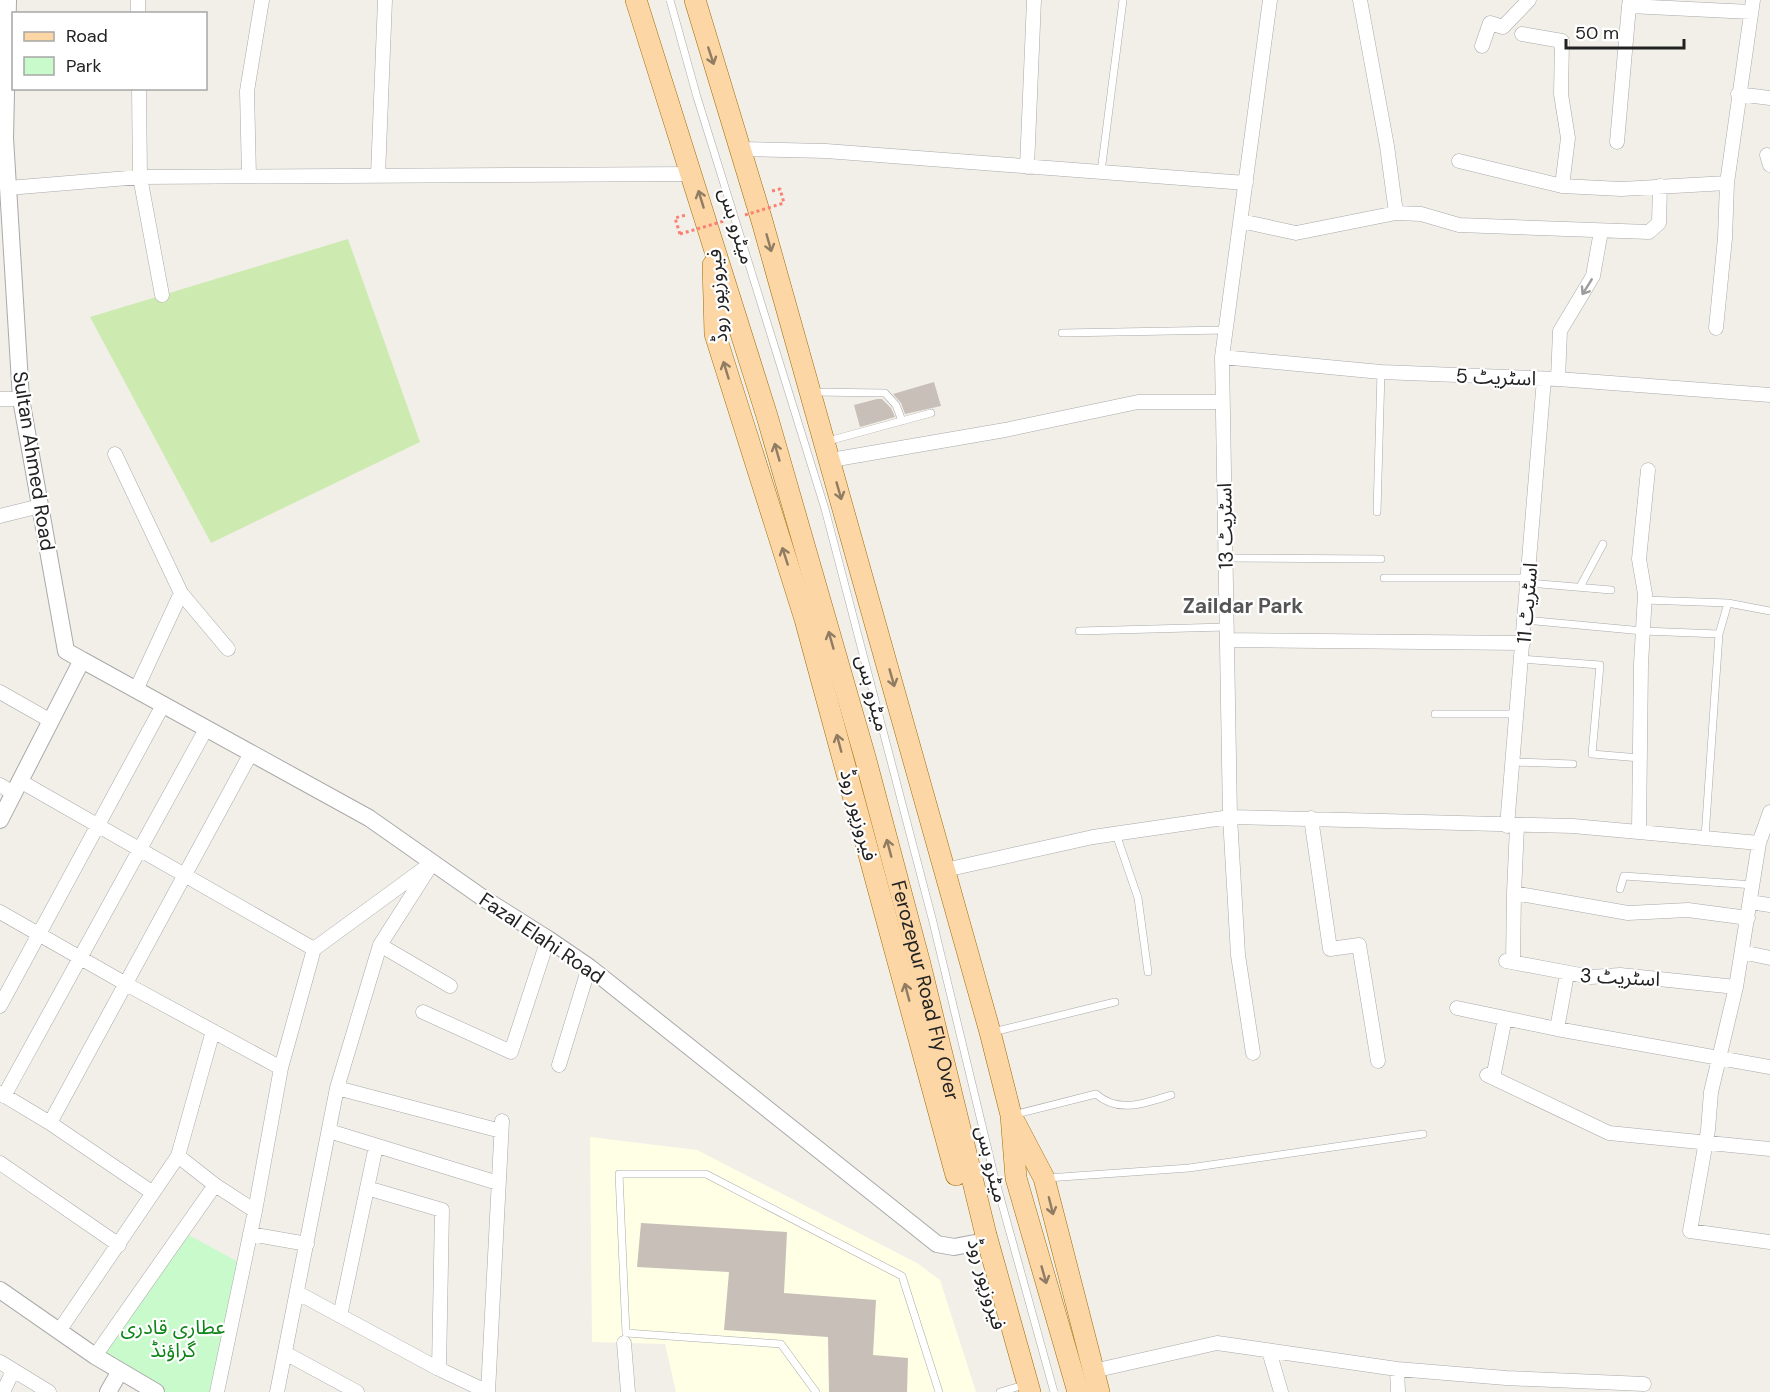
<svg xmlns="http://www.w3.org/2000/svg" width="1770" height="1392" font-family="'DM Sans','Noto Sans Arabic',sans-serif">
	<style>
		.education { fill: #ffffe5 }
		.grass { fill: #cdebb0 }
		.park { fill: #c8facc }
		.building { fill: #c7bfb8 }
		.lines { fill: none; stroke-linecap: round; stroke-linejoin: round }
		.service-casing { stroke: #a9a9a9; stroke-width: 8 }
		.minor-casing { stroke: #a9a9a9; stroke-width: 15 }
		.tertiary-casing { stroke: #a9a9a9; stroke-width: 18 }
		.primary-casing { stroke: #a06b00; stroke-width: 22 }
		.path { stroke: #fa8072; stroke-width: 3; stroke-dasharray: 3 3; stroke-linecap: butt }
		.service { stroke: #fff; stroke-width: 7 }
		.minor { stroke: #fff; stroke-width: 14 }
		.tertiary { stroke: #fff; stroke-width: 16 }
		.primary { stroke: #fcd6a4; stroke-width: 21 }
		.service-bridge-casing { stroke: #a9a9a9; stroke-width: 8; stroke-linecap: butt }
		.path-bridge { stroke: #fa8072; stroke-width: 3; stroke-dasharray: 3 3; stroke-linecap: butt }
		.service-bridge { stroke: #fff; stroke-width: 7 }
		.oneway { stroke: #8f7c63 }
		.oneway2 { stroke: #9c9c9c }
		.labels { text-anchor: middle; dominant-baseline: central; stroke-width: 4.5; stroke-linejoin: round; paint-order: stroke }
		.street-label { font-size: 20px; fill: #222; stroke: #fff }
		.park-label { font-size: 20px; fill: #0c8416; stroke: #fff }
		.neighbourhood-label { font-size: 21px; font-weight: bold; fill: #555; stroke: #fff }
	</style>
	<rect width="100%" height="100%" fill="#f2efe9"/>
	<!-- education -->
	<path class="education" d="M590 1137 697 1150 917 1263 940 1280 976 1392H676L665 1344 592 1342Z"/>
	<!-- grass -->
	<path class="grass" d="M348 239 420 442 211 543 90 317Z"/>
	<!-- park -->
	<path class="park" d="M183 1232 244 1265 217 1392H157L95 1356Z"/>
	<!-- building -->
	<path class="building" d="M934 382 941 406 905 414 901 403 893 394Z
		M877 399H882L891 408 895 417 860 427 854 405Z
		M641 1223 787 1232 784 1293 876 1300 873 1355 908 1358 907 1392H829L828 1337 724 1330 729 1272 637 1267Z"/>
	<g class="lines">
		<!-- service casing -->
		<g class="service-casing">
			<path id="service" d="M1101 172 1123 0
				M1062 333 1226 330
				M814 392 885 393 896 405 902 421
				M828 441 931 413
				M1377 512 1381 372
				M1225 558 1381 559
				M1384 578H1528
				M1529 583 1611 590
				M1580 587 1603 544
				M1644 600 1728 603 1770 611
				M1525 620 1643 631 1719 634
				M1079 631 1226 627
				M1522 659 1600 665 1592 754 1640 758
				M1435 714H1516
				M1513 762 1573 764
				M1116 834 1138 898 1148 972
				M1705 837 1719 634 1728 603
				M1620 889 1624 876 1754 885
				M993 1032 1115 1002
				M1013 1115 1096 1094C1118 1114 1146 1103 1171 1095
				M1047 1178 1189 1168 1423 1134
				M816 1392 781 1344 626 1333 619 1174H706L902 1276 939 1392
				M1000 1392 1017 1387"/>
		</g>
		<!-- minor casing -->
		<g class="minor-casing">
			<path id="minor" d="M138 0V14
				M1360 0 1387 146 1396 213
				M1630 0 1629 6 1751 12
				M1522 34 1562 41 1561 94 1568 138 1562 186
				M1482 46 1490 23 1503 27 1529 0
				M139 88 140 177 162 295
				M1738 94 1770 98
				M1617 142 1629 6
				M740 149 826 151 1246 183
				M1767 155 1770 165
				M1459 161 1562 186 1621 189 1727 183 1753 0
				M1027 167 1034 0
				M378 175 385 0
				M249 176 247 91 262 0
				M8 188 140 177 693 174
				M1241 221 1296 233 1396 213 1421 214 1459 225 1649 232 1659 223 1660 186
				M1716 328 1725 238 1727 183
				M1222 357 1381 372 1558 379 1770 395
				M1558 379 1560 331 1593 276 1601 231
				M0 399H21
				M115 454 181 593 228 649
				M831 460 1005 430 1138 402H1222
				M0 516 40 506
				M1227 640 1523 643
				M136 690 181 593
				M0 692 51 721
				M20 781 314 949
				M0 785 13 793
				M1770 812 1759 843 1736 987 1711 1092 1708 1130 1690 1231 1770 1242
				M1311 818 1330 949 1359 945 1378 1061
				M1507 826 1544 379
				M1517 826 1514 893 1628 913 1688 910 1748 918
				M1639 831 1641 664 1645 594 1639 559 1648 470
				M945 870 1093 837 1230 817 1573 826 1759 843
				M1750 902 1770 905
				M0 912 126 984 281 1068
				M380 945 450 986
				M1742 952 1770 958
				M1506 961 1591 977 1620 975 1736 987
				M1513 962 1514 893
				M0 1006 163 705
				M1457 1008 1557 1029 1770 1067
				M423 1012 511 1052 548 939
				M1557 1029 1567 974
				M1253 1053 1238 955 1230 817 1222 357 1270 0
				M559 1065 589 967
				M1487 1075 1609 1133 1770 1149
				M1493 1078 1505 1018
				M337 1088 501 1131
				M0 1093 50 1123 153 1193
				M4 1096 206 729
				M50 1123 251 753
				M329 1131 498 1183
				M178 1156 215 1185
				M0 1163 119 1245
				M367 1188 442 1210 439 1369
				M250 1234 307 1244
				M298 1293 439 1369 488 1392
				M340 1316 376 1146
				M59 1331 178 1156 213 1031
				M624 1343 628 1392
				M1269 1351 1281 1392
				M285 1353 357 1392
				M95 1356 215 1185 255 1211 281 1068 314 949 433 862 380 945 337 1088 277 1392
				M0 1362 49 1392
				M1397 1369 1398 1392
				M1093 1371 1217 1343 1397 1369 1506 1378 1644 1384
				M3 1392 13 1371
				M217 1392 255 1211
				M488 1392 502 1121"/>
		</g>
		<!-- tertiary casing -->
		<g class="tertiary-casing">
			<path id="tertiary" d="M82 660 369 818 483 898 548 939 589 967 937 1244 954 1247 975 1243
				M0 820 82 660 66 651 21 399 5 138 8 0
				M0 1290 95 1356 156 1392
				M108 1392 120 1371"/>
		</g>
		<!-- primary casing -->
		<g class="primary-casing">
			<g id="primary">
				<path id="s1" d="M636 0 767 416 865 757 920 964 986 1235 1030 1392"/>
				<path d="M695 0 762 221 990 1032 1011 1115 1016 1178 1078 1392"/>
				<path d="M713 265 715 334 805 619 956 1175"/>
				<path d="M1014 1121 1044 1178 1099 1392"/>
			</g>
		</g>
		<!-- path -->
		<path class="path" d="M772 191 780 189 784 203
			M680 234 675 218 686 215"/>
		<!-- service -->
		<use href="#service" class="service"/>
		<!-- minor -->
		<use href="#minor" class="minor"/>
		<!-- tertiary -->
		<use href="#tertiary" class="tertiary"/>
		<!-- primary -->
		<use href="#primary" class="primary"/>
		<!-- service-bridge casing -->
		<g class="service-bridge-casing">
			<path id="service-bridge" d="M670 0 697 97 825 509 933 922 994 1175 1054 1392"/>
		</g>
		<!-- path-bridge -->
		<path class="path-bridge" d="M745 215 784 203
			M680 234 724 221"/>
		<!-- service-bridge -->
		<use href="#service-bridge" class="service-bridge"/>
	</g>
	<!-- one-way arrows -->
	<defs><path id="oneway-shaft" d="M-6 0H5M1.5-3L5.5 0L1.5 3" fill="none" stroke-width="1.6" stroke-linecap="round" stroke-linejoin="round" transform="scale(1.5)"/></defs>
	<g class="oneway">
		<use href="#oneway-shaft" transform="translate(711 56) rotate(72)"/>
		<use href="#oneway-shaft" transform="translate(701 199) rotate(-107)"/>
		<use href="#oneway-shaft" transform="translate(769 243) rotate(74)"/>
		<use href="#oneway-shaft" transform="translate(726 370) rotate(-107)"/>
		<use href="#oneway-shaft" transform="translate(777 452) rotate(-106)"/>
		<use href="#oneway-shaft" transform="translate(839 491) rotate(74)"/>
		<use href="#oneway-shaft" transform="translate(785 556) rotate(-108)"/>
		<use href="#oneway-shaft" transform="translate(831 640) rotate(-106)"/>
		<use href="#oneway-shaft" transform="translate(892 678) rotate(74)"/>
		<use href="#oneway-shaft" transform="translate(839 743) rotate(-105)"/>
		<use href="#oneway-shaft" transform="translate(889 848) rotate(-105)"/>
		<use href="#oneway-shaft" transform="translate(907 992) rotate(-105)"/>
		<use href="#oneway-shaft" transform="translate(1051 1206) rotate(76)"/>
		<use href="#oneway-shaft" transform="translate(1044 1275) rotate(74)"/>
	</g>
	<use class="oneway2" href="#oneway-shaft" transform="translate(1587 287) rotate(122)"/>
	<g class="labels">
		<!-- street labels -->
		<g class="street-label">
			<text transform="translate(737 226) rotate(73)">میٹرو بس</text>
			<text transform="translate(717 296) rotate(-94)">فیروزپور روڈ</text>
			<text transform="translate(1496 377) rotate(2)">اسٹریٹ 5</text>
			<text transform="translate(34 461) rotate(81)">Sultan Ahmed Road</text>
			<text transform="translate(1225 526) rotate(-91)">اسٹریٹ 13</text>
			<text transform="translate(1527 603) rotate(-85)">اسٹریٹ 11</text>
			<text transform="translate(873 693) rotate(75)">میٹرو بس</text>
			<text transform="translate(859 815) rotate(75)">فیروزپور روڈ</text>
			<text transform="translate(542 938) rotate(34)">Fazal Elahi Road</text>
			<text transform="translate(1620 977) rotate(3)">اسٹریٹ 3</text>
			<text stroke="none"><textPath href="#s1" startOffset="1032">Ferozepur Road Fly Over</textPath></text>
			<text transform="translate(992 1164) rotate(76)">میٹرو بس</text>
			<text transform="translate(987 1284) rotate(74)">فیروزپور روڈ</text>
		</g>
		<!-- park labels -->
		<g class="park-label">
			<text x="173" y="1327">عطاری قادری<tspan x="173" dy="23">گراؤنڈ</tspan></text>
		</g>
		<!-- neighbourhood labels -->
		<g class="neighbourhood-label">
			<text x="1243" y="606">Zaildar Park</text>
		</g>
	</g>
	<!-- legend -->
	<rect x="12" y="12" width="195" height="78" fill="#ffffff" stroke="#a7a7a7" stroke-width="1.5"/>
	<rect x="24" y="32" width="30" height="9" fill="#fcd6a4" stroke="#a7a7a7" stroke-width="1.5"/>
	<text x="66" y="42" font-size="18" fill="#222222">Road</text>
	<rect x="24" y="57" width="30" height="18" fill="#c8facc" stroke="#a7a7a7" stroke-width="1.5"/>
	<text x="66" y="72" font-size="18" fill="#222222">Park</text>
	<!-- scale -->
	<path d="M1566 39v9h118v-9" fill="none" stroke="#222222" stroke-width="3"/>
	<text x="1575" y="39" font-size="18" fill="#222222" stroke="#ffffff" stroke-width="4.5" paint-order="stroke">50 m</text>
</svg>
